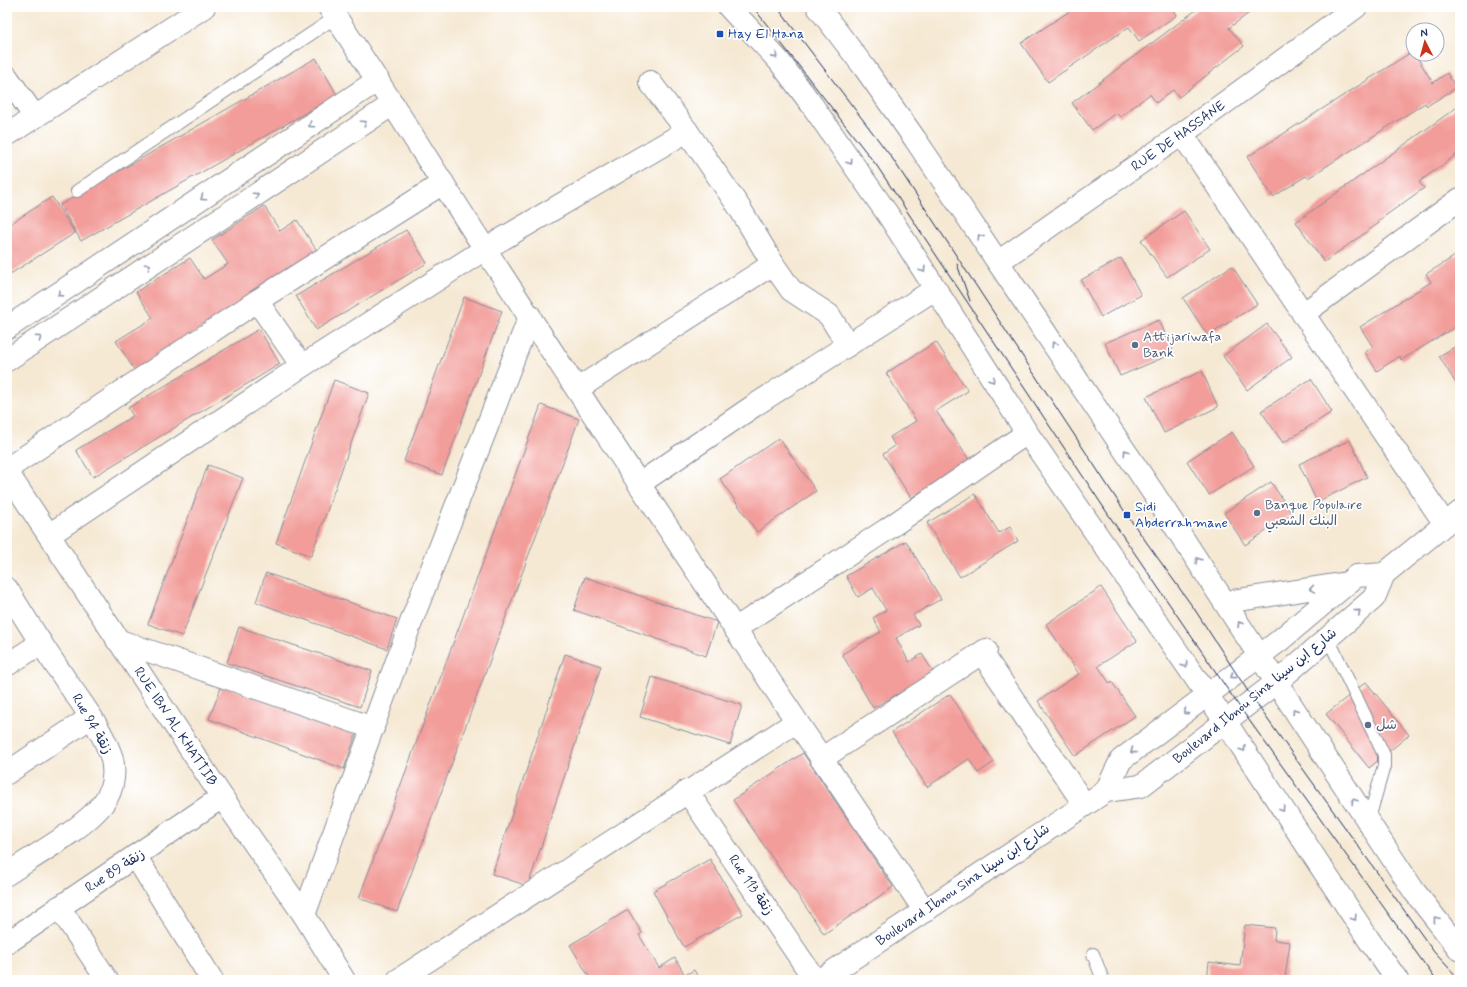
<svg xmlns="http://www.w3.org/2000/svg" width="1467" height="987" font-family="Mynerve,'Playpen Sans Arabic',sans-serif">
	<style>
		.building { fill: #f29d9a }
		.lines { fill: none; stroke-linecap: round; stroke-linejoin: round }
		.lane-casing { stroke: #888c99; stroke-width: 14 }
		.street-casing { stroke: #888c99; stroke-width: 24 }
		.secondary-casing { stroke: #888c99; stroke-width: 24 }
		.lane { stroke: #fff; stroke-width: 12 }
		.street { stroke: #fff; stroke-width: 22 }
		.secondary { stroke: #fff; stroke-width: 22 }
		.tram { stroke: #1b2f5e; stroke-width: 1 }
		.oneway { stroke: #8d97ae }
		.transit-dot { fill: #1a4fb4; stroke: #fff; stroke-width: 1.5 }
		.service-dot { fill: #5c6f8a; stroke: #fff; stroke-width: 1.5 }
		.labels { text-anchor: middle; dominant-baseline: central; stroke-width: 3.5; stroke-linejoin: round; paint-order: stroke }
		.transit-label { font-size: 14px; fill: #164399; stroke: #fff; text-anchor: start }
		.street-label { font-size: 14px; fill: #1b2f5e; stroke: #fff }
		.service-label { font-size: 14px; fill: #4e5e75; stroke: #fff; text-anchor: start }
	</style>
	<rect width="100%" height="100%" fill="#fff"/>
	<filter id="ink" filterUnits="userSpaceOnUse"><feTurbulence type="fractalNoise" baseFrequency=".025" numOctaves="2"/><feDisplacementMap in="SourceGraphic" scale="8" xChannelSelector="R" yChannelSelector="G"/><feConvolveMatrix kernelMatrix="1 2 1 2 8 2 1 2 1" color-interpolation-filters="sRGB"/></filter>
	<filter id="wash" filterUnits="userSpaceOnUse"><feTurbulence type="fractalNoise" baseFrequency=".012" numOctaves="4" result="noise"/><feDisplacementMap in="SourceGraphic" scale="16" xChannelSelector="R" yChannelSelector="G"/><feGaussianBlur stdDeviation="0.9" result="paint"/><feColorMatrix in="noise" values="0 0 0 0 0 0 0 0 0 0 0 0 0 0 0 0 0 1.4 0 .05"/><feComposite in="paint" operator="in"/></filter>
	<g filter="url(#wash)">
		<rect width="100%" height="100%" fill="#f6e9d4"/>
		<g id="blocks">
			<!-- building -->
			<path class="building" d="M1076 7H1172L1177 15 1139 41 1129 27 1048 82 1021 43Z
				M1200 7H1257L1229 28 1244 46 1179 97 1173 90 1156 103 1150 94 1120 117 1116 113 1092 130 1072 103Z
				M1413 51V54H1415L1433 83 1447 73 1456 88 1427 106 1425 103 1308 178 1306 176 1273 197 1247 157Z
				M316 58 337 95 81 241 60 205Z
				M1460 105V152L1419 182 1424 188 1378 221 1379 223 1324 262 1296 222Z
				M52 197 75 233 7 276V226Z
				M264 206 280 231 297 220 319 254 135 371 116 341 153 318 136 292 190 258 204 279 228 264 212 240Z
				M1184 211 1210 249 1167 277 1141 240Z
				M406 230 427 263 316 330 296 296Z
				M1460 253V324L1401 360 1400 356 1377 371 1365 352 1373 347 1360 327 1431 282 1426 274Z
				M1121 258 1141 295 1101 317 1081 280Z
				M1232 266 1257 304 1208 336 1183 298Z
				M464 297 502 311 442 475 404 461Z
				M1159 320 1174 353 1120 376 1105 343Z
				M1267 324 1292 357 1247 390 1223 356Z
				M259 329 280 364 93 477 76 450 133 416 128 408Z
				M936 342 968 391 936 411 970 461 911 498 883 454 895 446 890 437 916 421 886 373Z
				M1460 344V390L1439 356Z
				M1202 371 1218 407 1164 433 1146 397Z
				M1311 379 1332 412 1283 443 1261 411Z
				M334 380 369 393 311 556 276 543Z
				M541 405 579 419 397 912 359 898Z
				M1232 432 1254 466 1209 495 1187 461Z
				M779 438 816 491 757 532 720 479Z
				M1350 440 1367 477 1317 502 1299 464Z
				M208 465 243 478 182 636 148 624Z
				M1271 482 1292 514 1245 545 1224 513Z
				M975 494 999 533 1010 527 1018 541 960 577 927 523Z
				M906 541 941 599 913 615 919 625 896 638 909 662 922 654 934 673 873 708 842 654 881 632 873 618 886 610 873 588 858 597 846 576Z
				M266 573 397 619 387 649 256 602Z
				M585 577 717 622 706 656 574 610Z
				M1101 587 1137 641 1098 666 1110 684 1112 682 1135 716 1075 756 1038 701 1079 674 1046 624Z
				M239 627 372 671 360 707 227 663Z
				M565 654 601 666 528 886 492 874Z
				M652 677 742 705 730 745 640 717Z
				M1366 682 1409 735 1369 768 1326 714Z
				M222 685 356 734 344 769 209 719Z
				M950 694 994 762 978 773 969 759 927 787 892 732Z
				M803 753 893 887 824 934 733 800Z
				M710 859 743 914 684 947 653 891Z
				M628 910 642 933 639 935 659 968 675 958 685 975 694 970 700 980H650L648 977 642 980H591L570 945Z
				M1245 925 1275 928 1274 940 1290 942 1285 978 1270 976 1269 980H1207L1209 962 1240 966Z"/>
		</g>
	</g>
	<g filter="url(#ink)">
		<use href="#blocks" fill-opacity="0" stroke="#888c99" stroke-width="1"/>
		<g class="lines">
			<!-- lane casing -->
			<g class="lane-casing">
				<path id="lane" d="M77 191 336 17
					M1328 638 1384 755V766L1368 822
					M1093 954 1103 980"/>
			</g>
			<!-- street casing -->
			<g class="street-casing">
				<g id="street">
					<path d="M329 7C383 87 433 169 485 249 630 471 775 692 925 911"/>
					<path d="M7 77 35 117"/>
					<path d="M650 82 687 131 739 207 773 264 791 290 829 315 848 345"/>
					<path d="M1182 134 1445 524"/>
					<path id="s1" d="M998 262 1182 134 1356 7"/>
					<path d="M257 301 302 366"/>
					<path d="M1303 314 1460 199"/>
					<path d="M7 328 378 80"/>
					<path d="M7 360 393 104"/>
					<path d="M577 389 773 264"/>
					<path d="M7 469 257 301 443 183"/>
					<path id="s2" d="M7 472 222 797 304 915 344 980"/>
					<path d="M639 484 755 405 935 289"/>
					<path d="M49 535 302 366 485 249 687 131"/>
					<path d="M7 589C25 618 42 646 61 673 78 699 99 724 110 753 116 768 114 789 104 802 86 827 34 856 7 874"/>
					<path d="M735 629 886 530 1027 433"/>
					<path d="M117 640 373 728"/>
					<path d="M982 653 1084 804"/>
					<path d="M7 665 41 643"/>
					<path d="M821 759 986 650"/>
					<path d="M7 773 91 717"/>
					<path d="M687 791 815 980"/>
					<path d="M136 857 212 980"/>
					<path d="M59 907 107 980"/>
					<path d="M304 915 413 617 530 316"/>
					<path d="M7 943 222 797"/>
					<path d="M398 980 796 722"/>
				</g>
			</g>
			<!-- secondary casing -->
			<g class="secondary-casing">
				<path id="secondary" d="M729 7 779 61 812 105 891 219 1027 433 1225 721 1369 940 1397 980
					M818 7 864 67 915 139 1154 494 1303 723 1414 891 1460 950
					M7 135 204 7
					M1226 602 1347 583
					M1106 791 1121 760 1279 641 1356 576 1384 574
					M820 980 1106 791 1141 786 1277 682 1374 598 1384 574 1460 512"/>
			</g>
			<!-- lane -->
			<use href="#lane" class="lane"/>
			<!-- street -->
			<use href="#street" class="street"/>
			<!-- secondary -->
			<use href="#secondary" class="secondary"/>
			<!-- tram -->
			<path class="tram" d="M753 7 877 166 1114 523 1241 709 1436 980
				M777 7 892 158 1127 515 1195 610 1253 699 1434 952 1460 980
				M957 264 970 301"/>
		</g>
		<!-- one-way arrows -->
		<defs><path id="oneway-chevron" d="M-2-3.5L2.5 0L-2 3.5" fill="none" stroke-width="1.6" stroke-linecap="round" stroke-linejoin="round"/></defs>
		<g class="oneway">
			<use href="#oneway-chevron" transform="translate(775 56) rotate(48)"/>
			<use href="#oneway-chevron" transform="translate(364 123) rotate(-34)"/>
			<use href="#oneway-chevron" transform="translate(311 125) rotate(146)"/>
			<use href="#oneway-chevron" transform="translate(850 162) rotate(56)"/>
			<use href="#oneway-chevron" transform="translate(256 195) rotate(-34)"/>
			<use href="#oneway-chevron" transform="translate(203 198) rotate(146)"/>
			<use href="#oneway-chevron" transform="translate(980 237) rotate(-125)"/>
			<use href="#oneway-chevron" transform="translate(148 266) rotate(-34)"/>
			<use href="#oneway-chevron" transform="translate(923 270) rotate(57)"/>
			<use href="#oneway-chevron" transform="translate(60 294) rotate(147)"/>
			<use href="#oneway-chevron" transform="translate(39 338) rotate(-34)"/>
			<use href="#oneway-chevron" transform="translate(1054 344) rotate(-124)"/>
			<use href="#oneway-chevron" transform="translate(992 380) rotate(57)"/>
			<use href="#oneway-chevron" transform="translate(1126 452) rotate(-124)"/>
			<use href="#oneway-chevron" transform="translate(1198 560) rotate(-123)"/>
			<use href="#oneway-chevron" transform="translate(1312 589) rotate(171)"/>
			<use href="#oneway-chevron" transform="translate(1358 612) rotate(-40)"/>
			<use href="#oneway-chevron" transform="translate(1240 624) rotate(-122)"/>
			<use href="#oneway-chevron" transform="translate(1185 665) rotate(56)"/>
			<use href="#oneway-chevron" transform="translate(1233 676) rotate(143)"/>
			<use href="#oneway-chevron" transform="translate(1295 711) rotate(-122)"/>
			<use href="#oneway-chevron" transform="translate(1186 712) rotate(144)"/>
			<use href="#oneway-chevron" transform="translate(1243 749) rotate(57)"/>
			<use href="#oneway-chevron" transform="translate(1133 751) rotate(144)"/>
			<use href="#oneway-chevron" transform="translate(1354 801) rotate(-124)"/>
			<use href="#oneway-chevron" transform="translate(1282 809) rotate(57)"/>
			<use href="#oneway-chevron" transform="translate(1354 918) rotate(57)"/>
			<use href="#oneway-chevron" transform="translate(1436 919) rotate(-127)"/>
		</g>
	</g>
	<!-- markers -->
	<g class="transit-dot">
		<rect x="716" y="30" width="8" height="8" rx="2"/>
		<rect x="1123" y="511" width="8" height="8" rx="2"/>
	</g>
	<g class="service-dot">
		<circle cx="1135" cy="345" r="4"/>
		<circle cx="1257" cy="513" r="4"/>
		<circle cx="1368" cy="725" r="4"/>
	</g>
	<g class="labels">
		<!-- transit labels -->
		<g class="transit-label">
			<text x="728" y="34">Hay El Hana</text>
			<text x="1135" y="507">Sidi<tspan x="1135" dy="16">Abderrahmane</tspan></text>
		</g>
		<!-- street labels -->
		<g class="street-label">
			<text stroke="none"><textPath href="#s1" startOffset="220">RUE DE HASSANE</textPath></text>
			<text transform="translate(1255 696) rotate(-39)">Boulevard Ibnou Sina شارع ابن سينا</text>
			<text transform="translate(92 724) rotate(60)">Rue 94 زنقة</text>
			<text stroke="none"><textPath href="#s2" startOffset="305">RUE IBN AL KHATTIB</textPath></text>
			<text transform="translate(115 871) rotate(-33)">Rue 89 زنقة</text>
			<text transform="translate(751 885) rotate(56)">Rue 113 زنقة</text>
			<text transform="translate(963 885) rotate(-34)">Boulevard Ibnou Sina شارع ابن سينا</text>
		</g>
		<!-- service labels -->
		<g class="service-label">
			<text x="1143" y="337">Attijariwafa<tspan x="1143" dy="16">Bank</tspan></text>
			<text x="1265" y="505">Banque Populaire<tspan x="1265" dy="16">البنك الشعبي</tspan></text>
			<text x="1376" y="725">شل</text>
		</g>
	</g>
	<!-- margin -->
	<rect width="1467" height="987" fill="none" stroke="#fff" stroke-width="24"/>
	<!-- north arrow -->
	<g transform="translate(1425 42) rotate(354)"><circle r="19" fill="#ffffff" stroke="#a4acbf"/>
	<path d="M0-3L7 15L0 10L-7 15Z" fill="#c8321e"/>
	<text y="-6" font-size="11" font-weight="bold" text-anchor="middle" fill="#1b2f5e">N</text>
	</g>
</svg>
